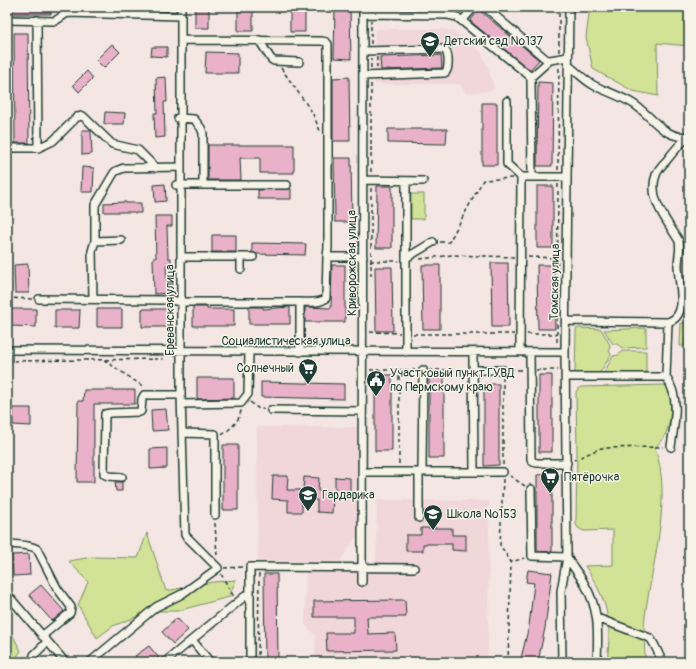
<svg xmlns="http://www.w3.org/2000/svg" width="696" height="669" font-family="Pangolin,sans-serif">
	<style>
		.built { fill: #f1d6da }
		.green { fill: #d2e296; stroke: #789065 }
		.building { fill: #e9b2c8; stroke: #1f3d34 }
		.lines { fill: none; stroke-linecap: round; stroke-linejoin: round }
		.minor-casing { stroke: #1f3d34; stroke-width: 10 }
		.path { stroke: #1f3d34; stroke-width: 1.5; stroke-dasharray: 4 3; stroke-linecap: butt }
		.minor { stroke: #f7f3e8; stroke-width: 7 }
		.labels { text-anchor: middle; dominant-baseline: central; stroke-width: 3; stroke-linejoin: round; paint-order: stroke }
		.poi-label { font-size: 12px; fill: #1f3d34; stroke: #f7f3e8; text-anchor: start }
		.street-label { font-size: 12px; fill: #1f3d34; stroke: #f7f3e8 }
	</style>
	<rect width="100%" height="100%" fill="#f4e6e2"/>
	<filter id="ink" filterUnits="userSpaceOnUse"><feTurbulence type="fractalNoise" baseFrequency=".025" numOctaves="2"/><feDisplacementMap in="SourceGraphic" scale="8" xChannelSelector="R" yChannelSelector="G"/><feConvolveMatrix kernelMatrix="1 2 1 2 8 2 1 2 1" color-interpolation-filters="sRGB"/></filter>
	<g filter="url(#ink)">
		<!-- built -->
		<path class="built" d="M375 29H445L455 32 471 43 481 52 486 63 492 80 494 90 466 93 460 84H375Z
			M257 427H357V536L340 561H258Z
			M377 500 489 501 488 662H319L315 654 316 636 305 624 306 570H376Z"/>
		<!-- green -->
		<path class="green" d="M590 7H689V46L657 43 658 96 633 91 593 69 586 37Z
			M411 194H424V219H411Z
			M681 323H686L685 346H680Z
			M579 328 601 329 610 345 609 350 611 355 599 374H577L575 372 576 331V329Z
			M646 328V347L622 348 617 344H613L604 330Z
			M622 351H646V374L604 373 613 356 619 355Z
			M666 385C674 395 671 424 665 435 662 440 658 444 655 448 673 498 652 564 645 616 643 631 645 647 645 662H607C612 620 608 601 585 566L613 565V530L584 531 578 528 576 524 577 453 576 392 578 389 581 387Z
			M147 533 166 591 213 582 236 580 229 597 177 611H151L113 626 97 638 78 605 88 582 69 561 92 557 138 558Z
			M7 625 21 651 13 662H7Z"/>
		<!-- building -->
		<path class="building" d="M13 7H51V14H13Z
			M195 7H209V28H195Z
			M238 7H253V31H238Z
			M290 7H305V32H290Z
			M335 7H350L351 59 334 58Z
			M479 10 539 60 530 70 470 21Z
			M14 33H28L29 143H15Z
			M112 44 120 52 104 68 96 60Z
			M152 47H167V57L151 56Z
			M206 52 238 53V73H205Z
			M441 55 442 68 381 70 380 57Z
			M87 71 93 78 79 92 73 85Z
			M166 77 167 102H164L165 137 155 138 154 113H157L156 78Z
			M349 77 350 141H333V78Z
			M538 82 553 83 552 166H537Z
			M482 103H497V165H482Z
			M105 112 125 113 124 124H104Z
			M388 129H447L446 144 388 143Z
			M82 130H90L91 131 92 154 82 155Z
			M208 145H294V173H260V158H240L241 180H208Z
			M334 158H351L352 222H335Z
			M82 167 94 168 93 192H81Z
			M165 184 166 201 155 202 154 185Z
			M377 186H392V248H376Z
			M537 186H553V248H537Z
			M291 189V199H258V190Z
			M126 202V203H141V213H135L134 212H104V203Z
			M155 216H172V226H167L168 258H171V265H166L167 287H172V293L154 294 153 258H156Z
			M212 235H236V252H212Z
			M252 243 306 244 305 255 257 254 252 252Z
			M491 263H508L509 327H492Z
			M28 264 29 293H15L14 265Z
			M332 265H345V322H305V307L331 308Z
			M422 265H440V329H423Z
			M537 265H554L555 329H538Z
			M375 267H392L393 331H376Z
			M193 307H207V309H234V326H193Z
			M249 307H263V309L290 307V324H249Z
			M11 309H36V327L11 326Z
			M97 309H122V327H97Z
			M142 309H167V327H142Z
			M55 310H80L79 328H55Z
			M375 375H392V451H375Z
			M539 375H552V452H539Z
			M429 376H444V458H429Z
			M197 378H234V398L197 399Z
			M261 382 344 384V399L261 397Z
			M484 384H499V465L484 466Z
			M84 390H135V404H94V482H77L78 401H83Z
			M13 408H31V426L13 425Z
			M166 409 168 430 152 431 151 410Z
			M223 445H238V510H223Z
			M167 448V468L150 469V449Z
			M552 474V552L537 551V475Z
			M273 476H288L287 490H303L304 477 319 478 318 491H335V477L350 478V498H333L332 513 317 512V500H302V512H288V500L272 499Z
			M115 482H122V491H116Z
			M421 528H452V535H466V551L452 550V544H423V551H406V535H421Z
			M29 554 30 575 13 576 12 555Z
			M528 570 552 573 545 628 538 662H520L529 626 534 583 526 582Z
			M264 574H277L278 662H265Z
			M41 585 64 611 52 621 29 595Z
			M405 600 406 617H367L368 634 395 633 396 650 327 651 326 633H354V617H314V601Z
			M177 618 188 630 173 644 162 632Z
			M149 646 159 658 154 662H140L135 656Z"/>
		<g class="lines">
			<!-- minor casing -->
			<g class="minor-casing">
				<path id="minor" d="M485 7 548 61
					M363 14 448 15 457 17 531 77
					M7 20 55 21 67 13 181 16
					M462 21 474 7
					M181 40 322 41 326 42 328 44V248L327 257
					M259 40 271 59 274 61 299 62
					M363 51 445 49C449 55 449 67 446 72L444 73 363 76
					M568 65C577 72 585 81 595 86 608 92 620 96 632 103 650 113 664 141 689 136
					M507 101V164L521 177H567
					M178 118 194 119 201 128 203 133V185H287
					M7 148H38L37 20
					M38 148 53 141 77 117 83 116 112 144 138 150 156 168
					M532 177 531 77 550 60 568 57
					M363 180 423 181
					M406 181V352
					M176 185H203
					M121 240 95 241V205L114 173 116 171 124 168 181 167
					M181 257H253
					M406 258 433 242
					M241 269V257
					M39 299 170 300 181 302H300V352
					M93 299 92 251 95 241
					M300 302C308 302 320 304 326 298L327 257H363
					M668 322C690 316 678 282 678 266 678 257 681 250 679 241 668 222 647 199 656 175 658 169 663 164 667 160 673 152 680 144 688 137
					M7 350 565 352
					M473 352 474 472
					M520 352 521 177
					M530 352 531 459 533 462 537 463H567
					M473 370H503
					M566 377H666L668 322 566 321
					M666 377C681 399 674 423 671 447
					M182 404 241 403 248 394 249 352
					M271 410 362 411
					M182 433 215 434V515
					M362 472H503
					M419 472V518
					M422 472 423 370
					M122 477 108 476 104 474 105 414 110 413 140 412 141 411 142 399 144 395H181
					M531 489 532 556 567 557
					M7 544C17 545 29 544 37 549L57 588 71 607 70 613 42 636
					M567 557C572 566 579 574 584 583 600 610 598 632 597 662
					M362 582 363 7
					M7 594 65 662
					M597 618 650 638C653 641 661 658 662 662
					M192 640 210 662
					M32 662 34 655 47 642
					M90 662 156 607 182 594 218 568 185 535 181 395V7
					M165 662 250 592V567L414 568
					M250 662V592
					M562 662 561 591 567 557 565 352 569 7"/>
			</g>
			<!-- path -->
			<path class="path" d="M371 44V20
				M559 52V7
				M377 57V69
				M281 68 312 112 321 133
				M371 68V58
				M558 170 559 65
				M371 172V82
				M440 242H449L483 180 512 178
				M528 257 558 258
				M420 259 452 255 514 257
				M370 261H399
				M371 276V186
				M7 298 33 299
				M370 332 400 333
				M413 334H514
				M527 334H558
				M557 342 558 183
				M104 360 144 387
				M7 361 163 359
				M370 370H415
				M429 370H467
				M510 370H522
				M536 370H558
				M250 402 259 409H264
				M222 435C230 429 240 421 241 410
				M574 460 601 448 663 447
				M399 464V370
				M503 465V377
				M510 476 525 486
				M503 479 500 545 511 562 525 558
				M215 523 217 557
				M224 568 242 567
				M221 574 234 597
				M258 662 259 574
				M508 662 511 562"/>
			<!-- minor -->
			<use href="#minor" class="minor"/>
		</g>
	</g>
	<!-- icons -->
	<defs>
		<g id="school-pin" transform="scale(1)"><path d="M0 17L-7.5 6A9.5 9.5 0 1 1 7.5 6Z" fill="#1f3d34" stroke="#f7f3e8"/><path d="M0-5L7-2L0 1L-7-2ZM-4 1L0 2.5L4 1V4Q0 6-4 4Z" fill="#fff"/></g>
		<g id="supermarket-pin" transform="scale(1)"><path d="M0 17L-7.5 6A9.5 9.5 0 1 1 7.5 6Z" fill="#1f3d34" stroke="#f7f3e8"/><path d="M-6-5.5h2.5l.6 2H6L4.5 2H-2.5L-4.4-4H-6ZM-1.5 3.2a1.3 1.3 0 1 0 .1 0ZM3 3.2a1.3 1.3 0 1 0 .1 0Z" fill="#fff"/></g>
		<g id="civic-pin" transform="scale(1)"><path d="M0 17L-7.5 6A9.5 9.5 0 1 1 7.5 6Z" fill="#1f3d34" stroke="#f7f3e8"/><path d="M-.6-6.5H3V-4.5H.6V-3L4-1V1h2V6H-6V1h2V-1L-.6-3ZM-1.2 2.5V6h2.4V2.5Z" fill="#fff"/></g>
	</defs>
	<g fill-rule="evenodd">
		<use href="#school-pin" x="430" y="41"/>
		<use href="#supermarket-pin" x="308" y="368"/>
		<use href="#civic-pin" x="376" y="380"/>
		<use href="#supermarket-pin" x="550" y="477"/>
		<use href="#school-pin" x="308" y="495"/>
		<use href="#school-pin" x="433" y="514"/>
	</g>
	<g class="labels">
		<!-- poi labels -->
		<g class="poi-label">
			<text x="444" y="41">Детский сад №137</text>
			<text x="294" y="368" text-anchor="end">Солнечный</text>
			<text x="390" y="373">Участковый пункт ГУВД<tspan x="390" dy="14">по Пермскому краю</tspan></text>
			<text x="564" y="477">Пятёрочка</text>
			<text x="322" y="495">Гардарика</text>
			<text x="447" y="514">Школа №153</text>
		</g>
		<!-- street labels -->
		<g class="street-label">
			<text transform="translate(352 263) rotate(-90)">Криворожская улица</text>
			<text transform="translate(555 282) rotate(-89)">Томская улица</text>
			<text transform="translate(170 310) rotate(-90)">Ереванская улица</text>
			<text x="286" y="341">Социалистическая улица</text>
		</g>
	</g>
	<!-- margin -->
	<rect width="696" height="669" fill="none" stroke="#f7f3e8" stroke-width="24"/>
	<rect x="12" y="12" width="672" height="645" fill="none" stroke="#1f3d34" stroke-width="1.5" filter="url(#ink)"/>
</svg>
